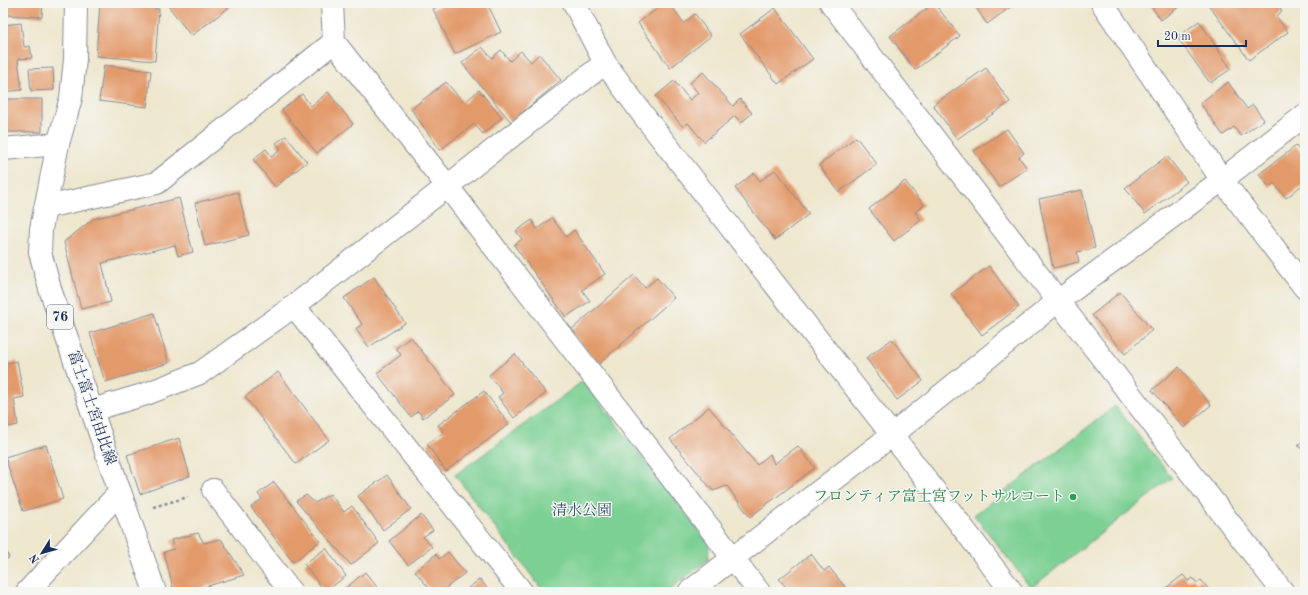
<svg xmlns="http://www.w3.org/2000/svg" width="1308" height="595" font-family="'Old Standard TT','Noto Serif JP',serif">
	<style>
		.green { fill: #7bd093; stroke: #4b8078 }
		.building { fill: #e39a6b }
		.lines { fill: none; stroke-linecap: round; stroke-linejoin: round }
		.minor-casing { stroke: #848b96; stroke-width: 24 }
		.tertiary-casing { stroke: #848b96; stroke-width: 24 }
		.primary-casing { stroke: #848b96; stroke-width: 24 }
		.path { stroke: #848b96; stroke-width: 2.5; stroke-dasharray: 3 3; stroke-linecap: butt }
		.minor { stroke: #fff; stroke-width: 22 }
		.tertiary { stroke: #fff; stroke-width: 22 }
		.primary { stroke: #fff; stroke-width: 22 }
		.leisure-dot { fill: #2e9e5b; stroke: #f6f6f2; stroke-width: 1.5 }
		.labels { text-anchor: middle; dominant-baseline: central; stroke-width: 3; stroke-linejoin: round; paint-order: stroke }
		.shield { fill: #f6f6f2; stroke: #5d6b8a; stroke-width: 1 }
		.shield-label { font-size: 14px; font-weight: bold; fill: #1b2f5e }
		.street-label { font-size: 15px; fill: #1b2f5e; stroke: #f6f6f2 }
		.leisure-label { font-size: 15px; fill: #27864d; stroke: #f6f6f2; text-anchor: end }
		.park-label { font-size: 15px; fill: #33576b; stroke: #f6f6f2 }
	</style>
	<rect width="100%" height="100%" fill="#f6f6f2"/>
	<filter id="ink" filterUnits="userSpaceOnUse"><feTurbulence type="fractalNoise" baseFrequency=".025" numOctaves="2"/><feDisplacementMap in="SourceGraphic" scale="8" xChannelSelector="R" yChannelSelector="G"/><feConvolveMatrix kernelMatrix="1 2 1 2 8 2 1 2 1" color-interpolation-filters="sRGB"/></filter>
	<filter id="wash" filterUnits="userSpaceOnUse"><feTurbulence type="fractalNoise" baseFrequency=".012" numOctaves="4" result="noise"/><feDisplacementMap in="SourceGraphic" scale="16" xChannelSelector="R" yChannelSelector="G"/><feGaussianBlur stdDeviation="0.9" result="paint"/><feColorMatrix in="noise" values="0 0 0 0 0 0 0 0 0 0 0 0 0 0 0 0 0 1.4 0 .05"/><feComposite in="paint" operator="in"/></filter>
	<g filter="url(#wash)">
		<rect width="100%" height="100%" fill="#eee7ce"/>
		<!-- green -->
		<path class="green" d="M583 381 709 544 708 560 666 592H544L455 475Z
			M1115 406 1172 478 1031 588 974 515Z"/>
		<g id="blocks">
			<!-- building -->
			<path class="building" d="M3 3H43L42 17 3 15Z
				M166 3H235L191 36Z
				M446 3H487L501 32 455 54 433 9Z
				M665 3H669L684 23 695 14 711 36 670 68 638 23Z
				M934 3 960 36 915 70 890 36Z
				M973 3H1016L987 24Z
				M1149 3H1184L1161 20Z
				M1207 3H1277L1282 11 1276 16 1288 32 1249 60Z
				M100 4 159 9 155 61 96 56Z
				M775 8 813 59 778 84 740 34Z
				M1199 21 1231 69 1210 83 1177 37Z
				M21 23 24 47 30 46 32 58 18 59 22 90 3 92V25Z
				M482 47 492 58 501 50 510 61 521 51 531 62 539 54 561 80 511 122 462 63Z
				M104 65 151 71 147 107 99 101Z
				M53 68 54 90 31 91 29 69Z
				M986 68 1010 102 957 139 933 105Z
				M703 72 733 106 740 99 752 113 741 123 735 116 704 142 688 123 683 127 656 96 674 81 690 100 698 93 690 83Z
				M446 82 464 103 479 90 502 118 483 134 474 124 440 150 411 109Z
				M1228 82 1247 109 1253 105 1264 120 1241 136 1234 127 1223 135 1200 103Z
				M328 92 353 124 317 153 282 110 302 94 311 106Z
				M3 99H42V132H3Z
				M1007 129 1024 153 1019 157 1027 168 999 187 974 151Z
				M286 136 307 162 275 187 253 159 266 149 272 157 281 149 276 143Z
				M856 137 877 164 839 192 819 165Z
				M1296 146 1305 157V183L1286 198 1274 183 1269 187 1259 174Z
				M1167 156 1187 182 1145 214 1125 188Z
				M775 170 809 214 775 240 735 188 754 173 760 181Z
				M905 181 924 205 915 212 921 220 894 241 869 209Z
				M1082 190 1095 248 1077 252 1079 262 1053 268 1039 199Z
				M238 192 249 235 205 246 195 203Z
				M179 198 193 252 178 256 175 245 102 263 111 302 81 309 64 242 93 219Z
				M552 218 566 237 574 230 605 274 582 290 590 301 566 317 514 245 522 239 516 231 532 220 537 229Z
				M989 266 1019 307 982 335 951 294Z
				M634 275 645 288 657 278 674 298 599 364 570 331Z
				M374 277 405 323 369 347 356 329 362 324 344 298Z
				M1120 292 1152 330 1125 354 1092 315Z
				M154 313 169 363 105 382 90 333Z
				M411 337 455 395 423 418 418 411 411 417 377 373 401 355 396 348Z
				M892 339 923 381 897 400 866 358Z
				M515 354 546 393 514 418 498 397 503 393 489 375Z
				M17 361 24 397 14 399 18 425 3 428V364Z
				M1179 367 1211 405 1184 428 1152 390Z
				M278 372 329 440 296 464 245 397Z
				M484 391 509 424 446 471 427 444 444 432 438 425Z
				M709 407 757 465 770 454 774 464 798 446 815 468 750 517 727 486 713 491 670 439Z
				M179 438 190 476 140 494 127 455Z
				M1305 439V453L1298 445Z
				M46 445 63 499 23 511 5 457Z
				M387 475 411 509 383 530 358 496Z
				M274 482 320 541 293 562 251 507 262 499 258 494Z
				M330 494 344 512 352 506 379 543 351 565 296 501 306 495 315 503Z
				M421 515 433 530 423 537 432 547 408 565 389 541Z
				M198 533 204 543 221 539 244 575 188 592H174L164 552 174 549 171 540Z
				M3 544 9 558 3 560Z
				M326 548 346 576 325 592 304 564Z
				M448 552 465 573 441 592H432L415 571 436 554 439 559Z
				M811 554 824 571 829 567 849 592H790L779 579Z
				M365 572 381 592H341Z
				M1183 575 1188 581 1193 578 1197 583 1201 580 1211 592H1161Z
				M480 579 490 592H463Z
				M101 588 102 592H87Z"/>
		</g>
	</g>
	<g filter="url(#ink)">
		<use href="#blocks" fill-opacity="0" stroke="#848b96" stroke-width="1"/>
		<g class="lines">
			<!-- minor casing -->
			<g class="minor-casing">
				<path id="minor" d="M332 3 334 42 448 187 759 592
					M831 3 1058 301 1283 592
					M1102 3 1222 180 1305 288
					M3 149 58 144
					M46 207 157 183 334 42
					M294 306 522 592
					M92 410 146 394 200 373 294 306 605 63
					M213 490 291 592
					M120 492 155 592
					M689 592 892 435 1058 301 1222 180 1305 115"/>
			</g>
			<!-- tertiary casing -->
			<g class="tertiary-casing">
				<path id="tertiary" d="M574 3 605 63 644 116 892 435 1012 592"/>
			</g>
			<!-- primary casing -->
			<g class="primary-casing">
				<path id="primary" d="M27 592 120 492 50 289 40 252 41 229 58 144 71 98 75 59 76 3"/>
			</g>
			<!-- path -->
			<path class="path" d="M153 507 188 497"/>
			<!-- minor -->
			<use href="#minor" class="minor"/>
			<!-- tertiary -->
			<use href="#tertiary" class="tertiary"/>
			<!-- primary -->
			<use href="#primary" class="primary"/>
		</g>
	</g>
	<!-- markers -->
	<circle class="leisure-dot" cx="1073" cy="497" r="4"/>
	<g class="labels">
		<!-- shield labels -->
		<rect class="shield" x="47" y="305" width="26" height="24" rx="3"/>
		<g class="shield-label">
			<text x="60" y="317">76</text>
		</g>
		<!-- street labels -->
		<g class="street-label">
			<text transform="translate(91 408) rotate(71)">富士富士宮由比線</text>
		</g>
		<!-- leisure labels -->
		<g class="leisure-label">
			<text x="1065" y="497">フロンティア富士宮フットサルコート</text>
		</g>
		<!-- park labels -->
		<g class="park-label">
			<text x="582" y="511">清水公園</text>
		</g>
	</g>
	<!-- margin -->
	<rect width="1308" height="595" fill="none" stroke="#f6f6f2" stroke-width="16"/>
	<!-- north arrow -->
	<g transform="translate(42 553) rotate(233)" stroke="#f6f6f2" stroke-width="3" paint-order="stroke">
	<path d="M0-3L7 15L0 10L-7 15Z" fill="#1b2f5e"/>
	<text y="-6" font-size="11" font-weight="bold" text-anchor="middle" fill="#1b2f5e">N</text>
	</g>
	<!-- scale -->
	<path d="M1158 40v6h88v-6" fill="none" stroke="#1b2f5e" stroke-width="2"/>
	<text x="1164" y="40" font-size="12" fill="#1b2f5e" stroke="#f6f6f2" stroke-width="3" paint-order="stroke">20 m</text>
</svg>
